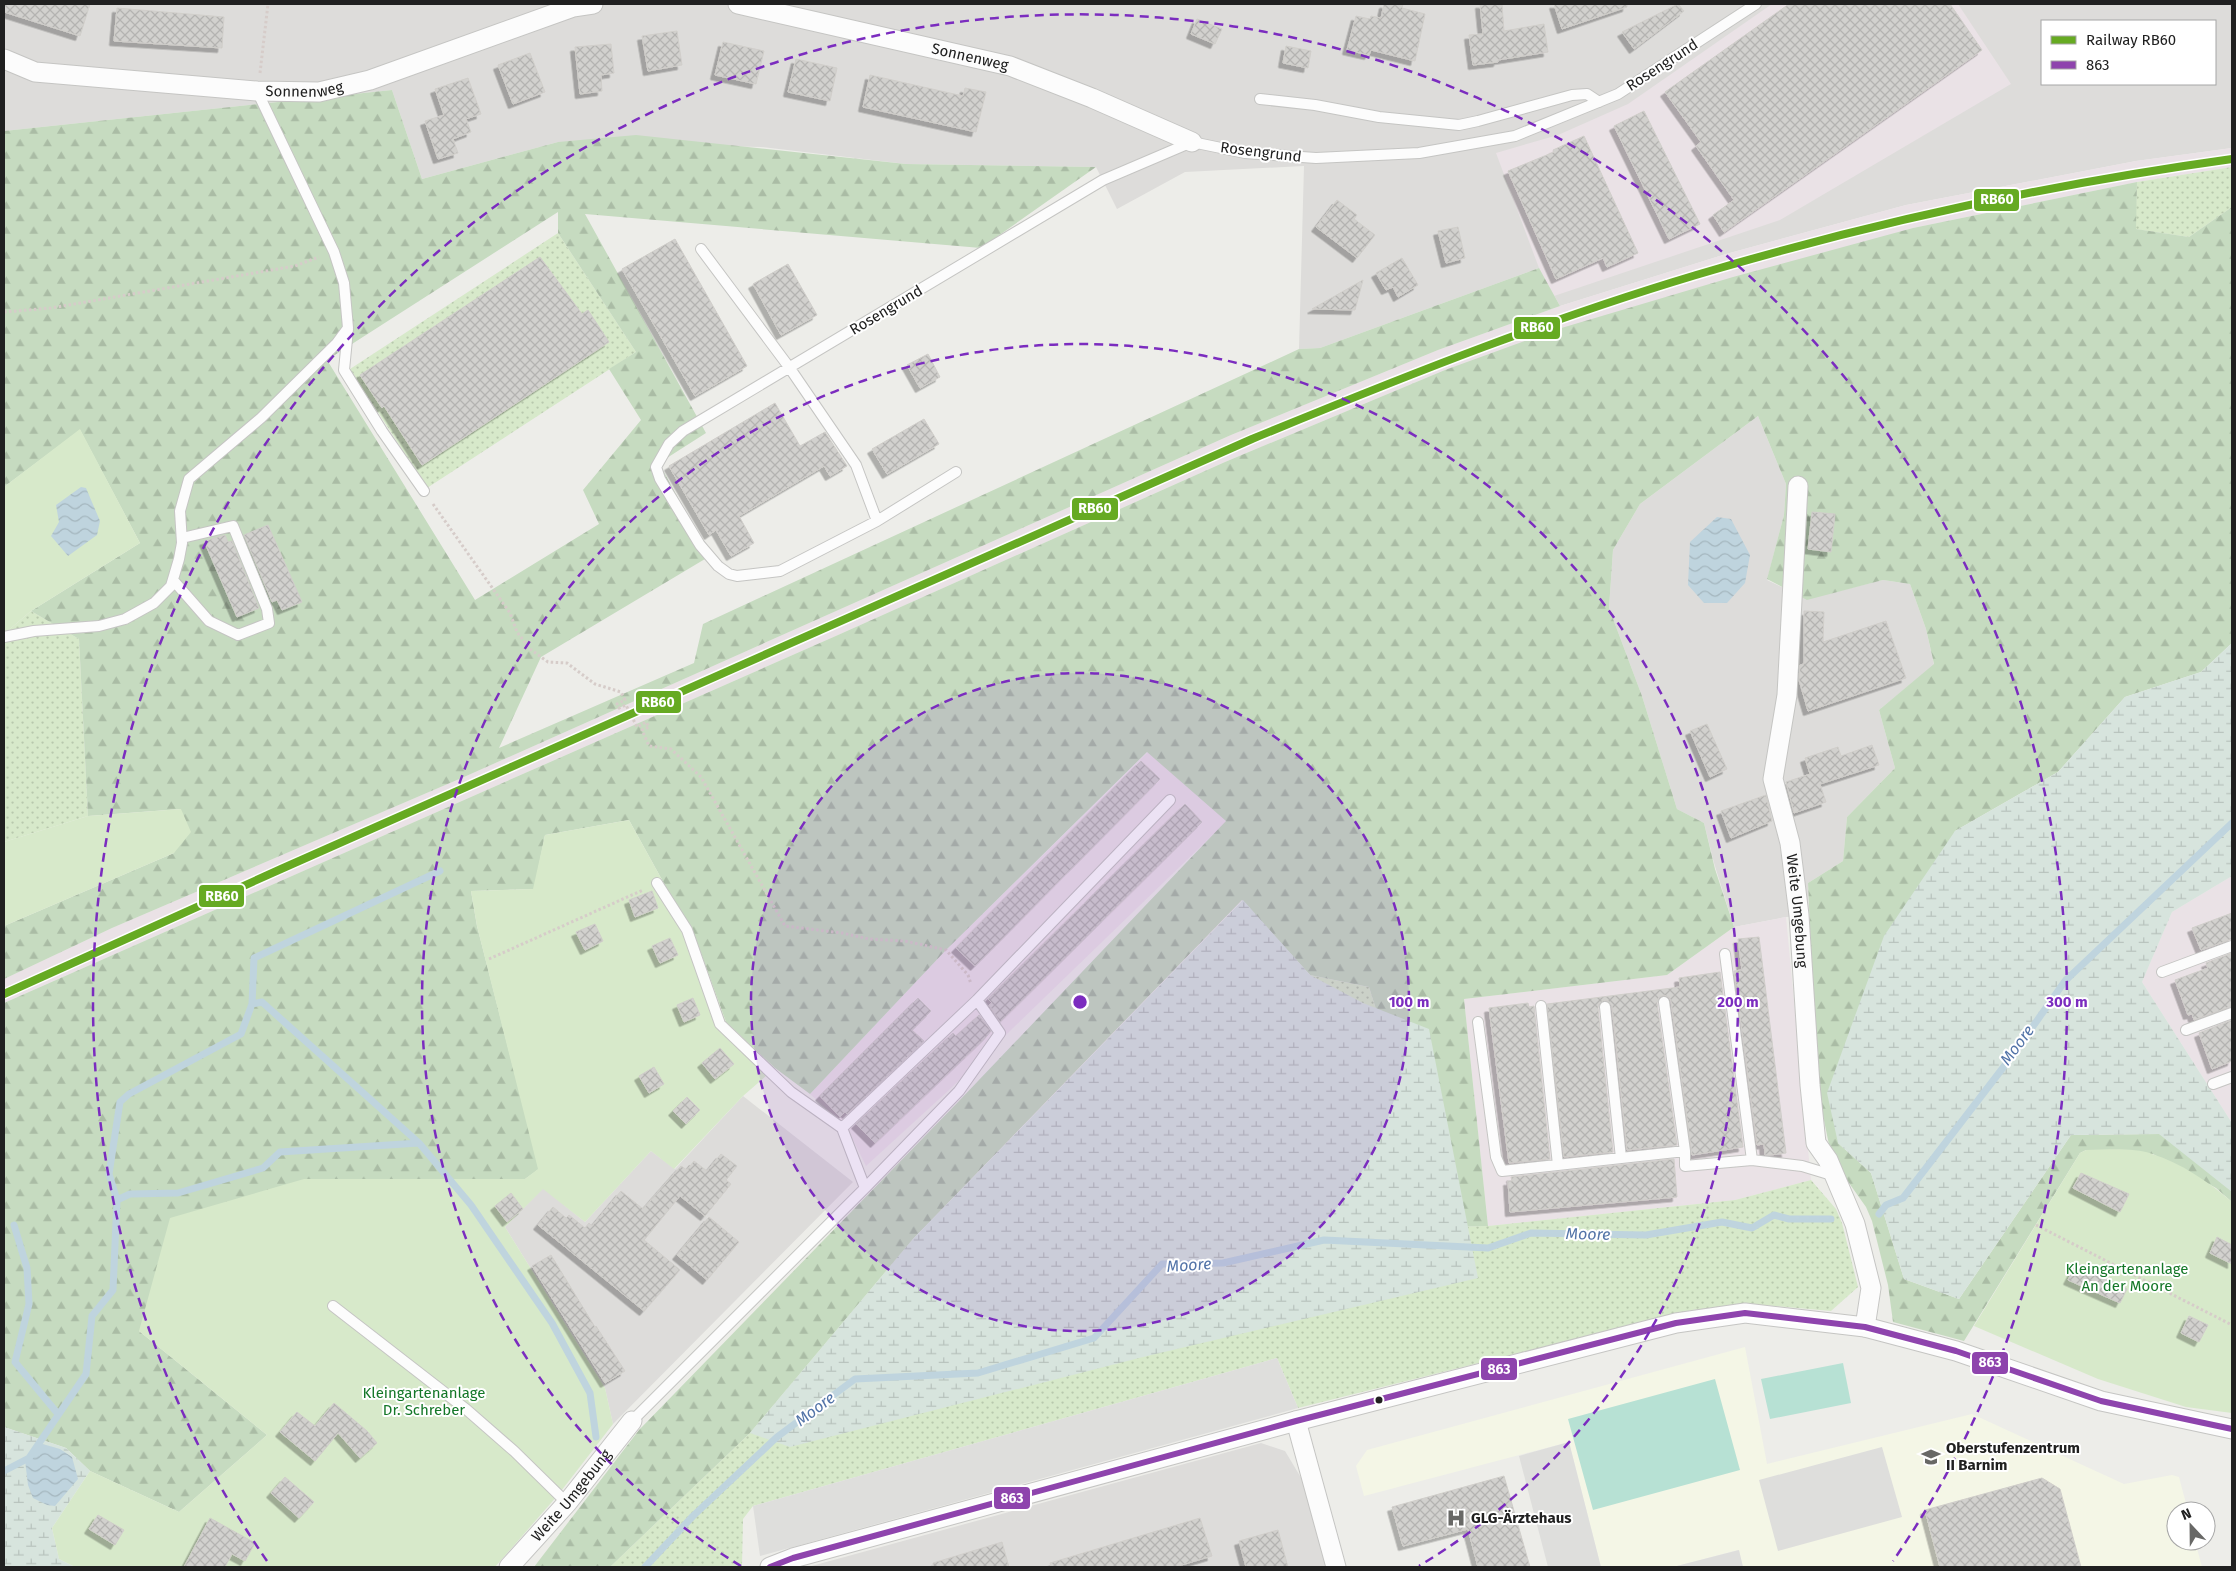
<svg xmlns="http://www.w3.org/2000/svg" width="2236" height="1571" font-family="'Fira Sans',sans-serif">
	<style>
		.residential { fill: #dddcda; fill-rule: evenodd }
		.industrial { fill: #eae2e6 }
		.education { fill: #f4f6e6 }
		.grass { fill: url(#grass-dots) }
		.forest { fill: url(#forest-firs); fill-rule: evenodd }
		.wetland { fill: url(#wetland-marsh) }
		.garden { fill: #d7e9ca }
		.pitch { fill: #b7e1d4 }
		.parking { fill: #dededc }
		.water { fill: url(#water-waves) }
		.lines { fill: none; stroke-linecap: round; stroke-linejoin: round }
		.stream { stroke: #bfd4de; stroke-width: 7 }
		.building { fill: url(#building-cross-hatch); stroke: #d0ceca; filter: url(#shadow) }
		.lane-casing { stroke: #c5c5c3; stroke-width: 12 }
		.street-casing { stroke: #c5c5c3; stroke-width: 21 }
		.path { stroke: #d6ccc9; stroke-width: 3; stroke-dasharray: 2.5 2.5; stroke-linecap: butt }
		.lane { stroke: #fcfcfc; stroke-width: 10 }
		.street { stroke: #fcfcfc; stroke-width: 19 }
		.bus-1-casing { stroke: #fff; stroke-width: 10 }
		.bus-1 { stroke: #8e44ad; stroke-width: 6 }
		.rail-1-casing { stroke: #fff; stroke-width: 11 }
		.rail-1 { stroke: #6a2; stroke-width: 8 }
		.ring { fill: none; stroke: #7b2cbf; stroke-width: 2.5; stroke-dasharray: 9 6 }
		.bus-dot { fill: #202020; stroke: #fff; stroke-width: 2 }
		.labels { text-anchor: middle; dominant-baseline: central; stroke-width: 4; stroke-linejoin: round; paint-order: stroke }
		.street-label { font-size: 15px; fill: #202020; stroke: #fff }
		.park-label { font-size: 15px; fill: #147728; stroke: #fff }
		.poi-label { font-size: 15px; font-weight: bold; fill: #202020; stroke: #fff; text-anchor: start }
		.water-label { font-size: 16px; font-style: italic; fill: #5374a8; stroke: #fff }
		.centre { fill: #7b2cbf; stroke: #fff; stroke-width: 2.5 }
		.ring-label { font-size: 15px; text-anchor: middle; font-weight: bold; fill: #7b2cbf; stroke: #fff; stroke-width: 4; stroke-linejoin: round; paint-order: stroke }
		.line-badge { stroke: #fff; stroke-width: 2 }
		.badge-label { font-size: 14px; text-anchor: middle; font-weight: bold; fill: #fff }
	</style>
	<defs>
		<pattern id="grass-dots" width="8" height="8" patternUnits="userSpaceOnUse" patternTransform="scale(1.25)"><rect width="8" height="8" fill="#d7e9ca"/><path d="M2 2h.1M6 6h.1" fill="none" stroke="#b8c8ad" stroke-width="1.8" stroke-linecap="round"/></pattern>
		<pattern id="forest-firs" width="22" height="20" patternUnits="userSpaceOnUse" patternTransform="scale(1.25)"><rect width="22" height="20" fill="#c6dbc0"/><path d="M5 1l3.5 6h-7zM16 11l3.5 6h-7z" fill="#aabca5"/></pattern>
		<pattern id="wetland-marsh" width="20" height="14" patternUnits="userSpaceOnUse" patternTransform="scale(1.25)"><rect width="20" height="14" fill="#d7e4dd"/><path d="M1 5h8M5 5V1M11 12h8M15 12V8" fill="none" stroke="#b8c3bd"/></pattern>
		<pattern id="water-waves" width="16" height="10" patternUnits="userSpaceOnUse" patternTransform="scale(1.25)"><rect width="16" height="10" fill="#bfd4de"/><path d="M0 5q4-4 8 0t8 0" fill="none" stroke="#a4b6be"/></pattern>
		<pattern id="building-cross-hatch" width="8" height="8" patternUnits="userSpaceOnUse" patternTransform="scale(1.25)"><rect width="8" height="8" fill="#d2d1ce"/><path d="M0 0l8 8M0 8l8-8" fill="none" stroke="#b4b3b1"/></pattern>
		<filter id="shadow"><feDropShadow dx="-4.5" dy="4.5" stdDeviation="0" flood-color="#0004"/></filter>
	</defs>
	<rect width="100%" height="100%" fill="#edede9"/>
	<!-- residential -->
	<path class="residential" d="M4 4H2232V148L2136 161 1906 205 1726 254 1560 306 1539 268 1320 348 1299 349 1304 166 1185 172 1117 209 1096 167 906 164 761 147 558 142 422 179 392 90 4 131ZM2042 21H2215V84H2042Z
		M1758 416 1786 484 1784 515 1767 580 1807 599 1883 580 1910 584 1926 629 1934 665 1879 710 1895 768 1847 817 1843 861 1808 883 1809 916 1786 917 1734 927 1714 863 1704 823 1677 809 1642 696 1609 608 1613 550 1640 504Z
		M743 1096 853 1182 613 1424 605 1388 505 1227 543 1188 585 1222 651 1151 675 1169Z
		M1261 1443 1285 1451 1303 1481 1326 1567H808Z"/>
	<!-- industrial -->
	<path class="industrial" d="M1772 4H1958L2011 84 1780 220 1554 296 1539 268 1496 153 1558 135 1628 104Z
		M2232 148V167L2137 182 1913 228 1445 370 1225 462 838 635 4 1003V979L112 928 464 777 1231 435 1438 350 1560 306 1726 254 1906 205 2136 161Z
		M1148 752 1227 821 949 1090 866 1166 846 1126 810 1094 946 950Z
		M2232 876V1123L2142 982 2172 912Z
		M1786 917 1811 1180 1735 1200 1488 1226 1464 999 1667 975 1734 927Z"/>
	<!-- education -->
	<path class="education" d="M1745 1347 1767 1464 1972 1414 2124 1484 2172 1475 2179 1477 2188 1511H2176V1541H2195L2202 1567H1743L1738 1550 1673 1567H1601L1569 1442 1364 1496 1356 1466 1367 1450Z"/>
	<!-- grass -->
	<path class="grass" d="M2232 167V207L2189 237 2135 229 2137 182Z
		M558 233 636 352 427 488 350 369Z
		M31 611 79 639 88 816 4 842V634Z
		M1310 975 1369 987 1445 1227 1488 1226 1735 1200 1811 1180 1836 1209 1842 1223 1858 1287 1831 1311 1751 1304 1692 1310 1298 1408 1277 1358 753 1506 743 1519 742 1566 740 1567H610L750 1433 913 1239Z"/>
	<!-- forest -->
	<path class="forest" d="M392 90 422 179 558 142 636 135 906 164 1096 167 981 248 585 214 706 433 659 463 710 556 541 657 499 748 694 663 703 624 1299 349 1320 348 1539 268 1560 306 1438 350 1231 435 464 777 112 928 4 979V926L174 853 181 809 88 816 79 639 31 611 140 543 80 430 4 487V131ZM558 212V233L636 352 609 369 641 420 583 490 599 524 475 600 327 360Z
		M2137 182 2136 229 2189 237 2232 207V643L2201 672 2125 697 2058 772 1955 831 1838 1143 1871 1173 1904 1279 1959 1299 2071 1135 2159 1134 2232 1152V1202L2216 1188 2153 1154 2111 1150H2086L2080 1153 1964 1341 1893 1322 1888 1285 1872 1221 1866 1207 1832 1159 1817 1087 1808 883 1843 861 1847 817 1895 768 1879 710 1934 664 1926 629 1910 584 1883 580 1807 600 1767 579 1784 515 1786 484 1758 416 1640 504 1613 550 1609 608 1642 696 1677 809 1704 823 1715 869 1734 927 1667 975 1464 999 1488 1226 1445 1227 1369 987 1310 975 1242 900 913 1239 750 1433 610 1567H534L639 1430 958 1102 1226 821 1147 752 946 950 810 1094 775 1068 726 1022 698 945 629 820 545 835 534 889 471 891 477 926 539 1169 525 1179 139 1331 267 1435 179 1512 90 1471 66 1448 4 1427V1003L838 635 1225 462 1445 370 1558 329 1733 277 1913 228Z"/>
	<!-- wetland -->
	<path class="wetland" d="M2232 643V876L2172 912 2142 982 2232 1123V1192L2159 1134 2071 1135 1959 1299 1904 1279 1871 1173 1838 1143 1827 1093 1884 936 1955 831 2058 772 2125 697 2201 672Z
		M1243 900 1310 975 1363 1003 1429 1029 1478 1278 1143 1357 790 1447 750 1433 913 1239Z
		M4 1427 66 1448 90 1471 52 1528 59 1559 75 1567H4Z"/>
	<!-- garden -->
	<path class="garden" d="M80 429 140 543 31 611 4 634V487Z
		M181 809 191 832 174 853 4 926V842L88 816Z
		M629 820 698 945 726 1022 775 1068 743 1096 674 1169 651 1151 585 1222 543 1189 505 1227 605 1388 613 1424 558 1495 495 1567H75L59 1559 52 1528 90 1471 179 1512 267 1435 139 1331 170 1218 304 1179H525L538 1169 477 926 471 891 533 889 545 835Z
		M2086 1150C2106 1150 2132 1147 2152 1154 2181 1163 2209 1182 2232 1202V1413L2186 1407 2098 1379 1974 1326 2080 1153Z"/>
	<!-- pitch -->
	<path class="pitch" d="M1843 1363 1851 1403 1770 1419 1761 1379Z
		M1715 1379 1740 1470 1593 1510 1568 1419Z"/>
	<!-- parking -->
	<path class="parking" d="M1277 1358 1298 1408 760 1556 753 1506Z
		M1569 1442 1601 1567H1548L1519 1456Z
		M1882 1447 1902 1517 1778 1551 1759 1480Z
		M1739 1550 1743 1567H1673Z"/>
	<!-- water -->
	<path class="water" d="M81 487 86 488 100 521 97 535 68 556 51 536 59 522 56 505Z
		M1717 517 1731 519 1750 555 1745 583 1727 603H1704L1688 585 1690 542Z
		M39 1443 60 1449 72 1457 78 1479 55 1506 47 1505 33 1498 28 1485 25 1460 30 1457Z"/>
	<g class="lines">
		<!-- stream -->
		<path class="stream" d="M252 1004 262 1002 419 1143
			M117 1200 130 1194 178 1193 263 1168 280 1152 419 1143 471 1205 552 1323 590 1393 596 1437
			M1879 1214 1886 1205 1903 1198 2012 1056 2065 981 2232 823
			M14 1225 27 1268 29 1304 15 1362 58 1414
			M4 1471 29 1458 86 1374 92 1316 113 1290 117 1200 109 1174 120 1102 129 1094 241 1034 252 1004 254 958 440 871
			M645 1567 693 1516 777 1437 855 1379 978 1373 1094 1338 1162 1264 1223 1263 1324 1240 1488 1248 1531 1233 1646 1235 1722 1222 1752 1228 1774 1215 1789 1219H1831"/>
	</g>
	<!-- building -->
	<path class="building" d="M4 4H90L80 36 4 12Z
		M1384 4H1403L1402 8 1425 14 1415 61 1371 50 1369 55 1347 50 1356 16 1370 19 1371 16 1381 18Z
		M1480 4H1502L1504 31 1544 24 1548 52 1498 60V62L1473 65 1469 35 1483 34Z
		M1554 4H1627V7L1562 29Z
		M1678 4 1684 11 1634 49 1622 32Z
		M1789 4H1950L1982 50 1724 232 1713 215 1734 200 1696 146 1701 142 1665 92Z
		M117 8 224 17 222 48 114 41Z
		M1197 19 1222 29 1215 44 1191 34Z
		M677 31 682 65 648 71 642 36Z
		M723 42 764 51 756 84 715 75Z
		M611 44 614 73 601 75 602 91 580 94 575 47Z
		M1286 46 1311 51 1308 68 1283 63Z
		M530 53 545 92 513 104 498 65Z
		M796 59 837 68 830 101 788 92Z
		M870 75 963 96 965 88 986 92 976 132 863 107Z
		M468 78 481 114 466 119 471 132 453 139 458 153 438 159 425 121 444 115 435 89Z
		M1644 111 1700 224 1669 239 1614 126Z
		M1584 136 1638 253 1607 267 1603 258 1556 279 1508 171 1554 152 1553 150Z
		M1337 200 1357 215 1354 219 1375 235 1357 258 1316 227Z
		M1458 227 1465 258 1446 263 1438 231Z
		M675 239 747 366 695 396 622 269Z
		M540 257 582 314 588 310 609 342 422 465 384 406 382 408 360 375Z
		M1402 258 1418 285 1398 297 1393 287 1386 290 1376 273Z
		M788 264 817 315 781 335 753 284Z
		M1363 280 1355 310 1312 309Z
		M928 354 940 377 920 388 907 365Z
		M775 403 800 446 825 432 847 466 830 476 824 466 739 516 754 543 731 556 716 530 709 535 669 466Z
		M924 419 939 444 887 474 872 449Z
		M1812 512 1835 514 1831 552 1808 549Z
		M268 525 302 602 282 610 277 600 272 602 244 535Z
		M225 535 228 542 232 541 259 608 237 617 204 541Z
		M1804 611 1824 612 1823 642 1886 621 1906 678 1808 711 1799 680 1800 665 1804 664Z
		M1707 724 1727 769 1710 777 1690 731Z
		M1872 745 1879 765 1820 784 1826 802 1794 813 1786 782 1810 774 1805 758 1838 747 1841 756Z
		M1141 761 1160 779 975 966 956 948Z
		M1766 795 1772 821 1731 838 1721 811Z
		M1185 804 1202 822 1000 1022 989 1005 992 1003 988 999Z
		M652 891 658 908 635 917 629 900Z
		M2232 913V939L2201 950 2192 928Z
		M595 924 603 941 585 950 576 932Z
		M1759 937 1786 1153 1770 1155H1765L1764 1144 1757 1145 1734 971 1742 970 1738 939Z
		M670 938 678 955 660 963 652 946Z
		M2232 953V1006L2194 1020 2192 1014 2188 1015 2175 980 2208 968 2206 963Z
		M1720 972 1743 1147 1692 1155 1671 1001 1669 997 1664 995 1659 997 1657 1003 1677 1145 1627 1150 1612 1006 1608 1001 1604 1000 1599 1004 1598 1008 1613 1152 1564 1157 1547 1004 1680 987 1679 978Z
		M693 998 700 1015 684 1022 677 1005Z
		M918 998 931 1011 912 1030 924 1041 847 1114 845 1112 840 1117 820 1096Z
		M1528 1003 1529 1007 1534 1006 1550 1159 1509 1163 1489 1008Z
		M979 1015 991 1031 987 1036 875 1143 856 1124 953 1033 956 1036Z
		M2232 1020V1061L2212 1069 2199 1033Z
		M720 1048 734 1064 715 1079 702 1063Z
		M654 1067 664 1084 649 1093 639 1076Z
		M687 1097 700 1110 686 1124 673 1111Z
		M721 1154 737 1166 726 1180 731 1184 705 1216 680 1196 644 1240 680 1270 644 1311 538 1225 553 1207 566 1218 569 1215 585 1228 589 1223 592 1226 621 1191 643 1209 681 1166 687 1170 694 1161 707 1171Z
		M1674 1159 1677 1197 1510 1212 1508 1181H1512L1511 1177Z
		M2081 1173 2129 1194 2120 1212 2073 1188Z
		M511 1193 523 1209 507 1222 495 1206Z
		M709 1217 739 1242 707 1280 677 1255Z
		M2217 1237 2232 1245V1264L2210 1253Z
		M551 1255 595 1327 596 1326 625 1371 605 1383 532 1266Z
		M2077 1263 2127 1289 2120 1303 2068 1280Z
		M2189 1316 2208 1325 2199 1342 2181 1333Z
		M334 1403 367 1431 377 1443 360 1458 338 1433 315 1461 280 1432 297 1412 315 1426Z
		M1504 1476 1530 1567H1478L1468 1529 1403 1546 1392 1507Z
		M285 1477 314 1502 299 1518 271 1493Z
		M2042 1478 2060 1489 2081 1567H1940L1925 1510Z
		M98 1515 124 1530 115 1545 89 1529Z
		M210 1518 255 1543 245 1561 232 1554 225 1567H184Z
		M1200 1518 1212 1556 1175 1567H1051L1050 1563Z
		M1278 1530 1288 1567H1246L1239 1541Z
		M1002 1542 1009 1567H933V1563Z"/>
	<g class="lines">
		<!-- lane casing -->
		<g class="lane-casing">
			<path id="lane" d="M1260 99 1315 105 1379 117 1459 125 1478 121 1572 95 1587 94 1599 102
				M701 249 789 367 856 465 877 521
				M348 329 344 370 382 431 424 491
				M956 472 877 521 780 571 737 576 729 574 718 566 700 545 660 479 656 467 669 444 683 431 1103 180 1192 142 1245 153 1316 158 1419 153 1515 136 1618 94 1756 4
				M173 580 209 621 238 635 269 623 267 609 233 526 182 538
				M4 637 34 631 99 626 125 619 154 603 171 586 179 559 182 543 180 511 189 479 261 418 337 343 348 328 344 283 334 252 257 91
				M1725 954 1752 1160
				M2162 972 2232 946
				M1541 1006 1558 1165
				M1605 1007 1621 1158
				M1478 1022 1496 1157 1502 1171 1685 1151 1664 1002
				M2186 1030 2232 1013
				M2213 1084 2232 1077
				M842 1128 977 1000 1170 800
				M1685 1151V1166L1752 1160 1802 1166 1835 1176
				M865 1188 959 1091 1000 1033 977 1000
				M333 1306 467 1410 514 1451 567 1503
				M632 1421 865 1188 842 1128 791 1092 720 1024 687 930 657 883"/>
		</g>
		<!-- street casing -->
		<g class="street-casing">
			<g id="street">
				<path id="s1" d="M738 4 1010 66 1092 98 1192 142"/>
				<path id="s2" d="M4 59 35 72 257 91 319 92 370 80 573 7 593 4"/>
				<path id="s3" d="M1798 486 1787 695 1773 779 1790 843 1799 915 1810 1085 1816 1143 1828 1160 1855 1224 1871 1288 1865 1327"/>
				<path d="M1296 1421 1336 1567"/>
				<path id="s4" d="M509 1567 567 1503 632 1421"/>
				<path d="M770 1567 793 1558 1296 1421 1676 1323 1745 1313 1865 1327 1956 1351 2101 1401 2232 1429"/>
			</g>
		</g>
		<!-- path -->
		<path class="path" d="M260 73 268 4
			M4 312 51 308 295 266 319 257
			M433 504 510 613 517 632 530 649 548 662 567 663 595 684 621 692 625 700 617 704 619 708 626 705 637 727 646 722 649 727 642 730 649 746 671 749 701 777 785 926 842 933 869 939 905 941 946 950 968 975 971 984
			M489 959 643 890
			M2036 1225 2232 1325"/>
		<!-- lane -->
		<use href="#lane" class="lane"/>
		<!-- street -->
		<use href="#street" class="street"/>
		<!-- bus-1 casing -->
		<g class="bus-1-casing">
			<path id="bus-1" d="M770 1567 793 1558 1296 1421 1676 1323 1745 1313 1865 1327 1956 1351 2101 1401 2232 1429"/>
		</g>
		<!-- bus-1 -->
		<use href="#bus-1" class="bus-1"/>
		<!-- rail-1 casing -->
		<g class="rail-1-casing">
			<path id="rail-1" d="M4 994 281 869 1252 439C1405 376 1560 314 1720 268 1888 219 2059 183 2232 159"/>
		</g>
		<!-- rail-1 -->
		<use href="#rail-1" class="rail-1"/>
	</g>
	<!-- distance rings -->
	<circle cx="1080" cy="1002" r="329" fill="#7b2cbf" fill-opacity=".12"/>
	<g class="ring">
		<circle cx="1080" cy="1002" r="329"/>
		<path d="M741 1566A658 658 0 1 1 1419 1566"/>
		<path d="M267 1561A987 987 0 1 1 1893 1561"/>
	</g>
	<!-- icons -->
	<defs>
		<g id="school-bare" transform="scale(1.5)"><path d="M0-5L7-2L0 1L-7-2ZM-4 1L0 2.5L4 1V4Q0 6-4 4Z" fill="#686866" stroke="#fff" stroke-width="2.5" paint-order="stroke"/></g>
		<g id="hospital-bare" transform="scale(1.5)"><path d="M-5-5h3v3.5h4V-5h3V5h-3V1.5h-4V5h-3Z" fill="#686866" stroke="#fff" stroke-width="2.5" paint-order="stroke"/></g>
	</defs>
	<g fill-rule="evenodd">
		<use href="#school-bare" x="1931" y="1457"/>
		<use href="#hospital-bare" x="1456" y="1518"/>
	</g>
	<!-- markers -->
	<circle class="bus-dot" cx="1379" cy="1400" r="4.5"/>
	<g class="labels">
		<!-- street labels -->
		<g class="street-label">
			<text stroke="none"><textPath href="#s1" startOffset="238">Sonnenweg</textPath></text>
			<text transform="translate(1662 65) rotate(-33)">Rosengrund</text>
			<text stroke="none"><textPath href="#s2" startOffset="304">Sonnenweg</textPath></text>
			<text transform="translate(1261 152) rotate(7)">Rosengrund</text>
			<text transform="translate(886 310) rotate(-31)">Rosengrund</text>
			<text stroke="none"><textPath href="#s3" startOffset="429">Weite Umgebung</textPath></text>
			<text stroke="none"><textPath href="#s4" startOffset="95">Weite Umgebung</textPath></text>
		</g>
		<!-- park labels -->
		<g class="park-label">
			<text x="2127" y="1269">Kleingartenanlage<tspan x="2127" dy="17">An der Moore</tspan></text>
			<text x="424" y="1393">Kleingartenanlage<tspan x="424" dy="17">Dr. Schreber</tspan></text>
		</g>
		<!-- poi labels -->
		<g class="poi-label">
			<text x="1946" y="1448">Oberstufenzentrum<tspan x="1946" dy="17">II Barnim</tspan></text>
			<text x="1471" y="1518">GLG-Ärztehaus</text>
		</g>
		<!-- water labels -->
		<g class="water-label">
			<text transform="translate(2017 1045) rotate(-53)">Moore</text>
			<text transform="translate(1588 1234) rotate(1)">Moore</text>
			<text transform="translate(1189 1265) rotate(-4)">Moore</text>
			<text transform="translate(815 1409) rotate(-37)">Moore</text>
		</g>
	</g>
	<circle cx="1080" cy="1002" r="8" class="centre"/>
	<g class="ring-label">
		<text x="1409" y="1007">100 m</text>
		<text x="1738" y="1007">200 m</text>
		<text x="2067" y="1007">300 m</text>
	</g>
	<g class="line-badge">
		<rect x="1973" y="188" width="47" height="24" rx="5" fill="#6a2"/>
		<rect x="1513" y="316" width="48" height="24" rx="5" fill="#6a2"/>
		<rect x="1071" y="497" width="48" height="24" rx="5" fill="#6a2"/>
		<rect x="635" y="690" width="47" height="24" rx="5" fill="#6a2"/>
		<rect x="198" y="884" width="47" height="24" rx="5" fill="#6a2"/>
		<rect x="1971" y="1351" width="38" height="24" rx="5" fill="#8e44ad"/>
		<rect x="1480" y="1357" width="38" height="24" rx="5" fill="#8e44ad"/>
		<rect x="993" y="1486" width="38" height="24" rx="5" fill="#8e44ad"/>
	</g>
	<g class="badge-label">
		<text x="1997" y="204">RB60</text>
		<text x="1537" y="332">RB60</text>
		<text x="1095" y="513">RB60</text>
		<text x="658" y="707">RB60</text>
		<text x="222" y="901">RB60</text>
		<text x="1990" y="1367">863</text>
		<text x="1499" y="1374">863</text>
		<text x="1012" y="1503">863</text>
	</g>
	<!-- border -->
	<rect width="2236" height="1571" fill="none" stroke="#202020" stroke-width="10"/>
	<!-- legend -->
	<rect x="2041" y="20" width="175" height="65" fill="#ffffff" stroke="#a6a6a6"/>
	<rect x="2051" y="36" width="25" height="8" fill="#66aa22" stroke="#a6a6a6"/>
	<text x="2086" y="45" font-size="15" fill="#202020">Railway RB60</text>
	<rect x="2051" y="61" width="25" height="8" fill="#8e44ad" stroke="#a6a6a6"/>
	<text x="2086" y="70" font-size="15" fill="#202020">863</text>
	<!-- north arrow -->
	<g transform="translate(2191 1526) rotate(338)"><circle r="24" fill="#ffffff" stroke="#a6a6a6"/>
	<path d="M0-4L9 19L0 12L-9 19Z" fill="#686866"/>
	<text y="-8" font-size="14" font-weight="bold" text-anchor="middle" fill="#202020">N</text>
	</g>
</svg>
